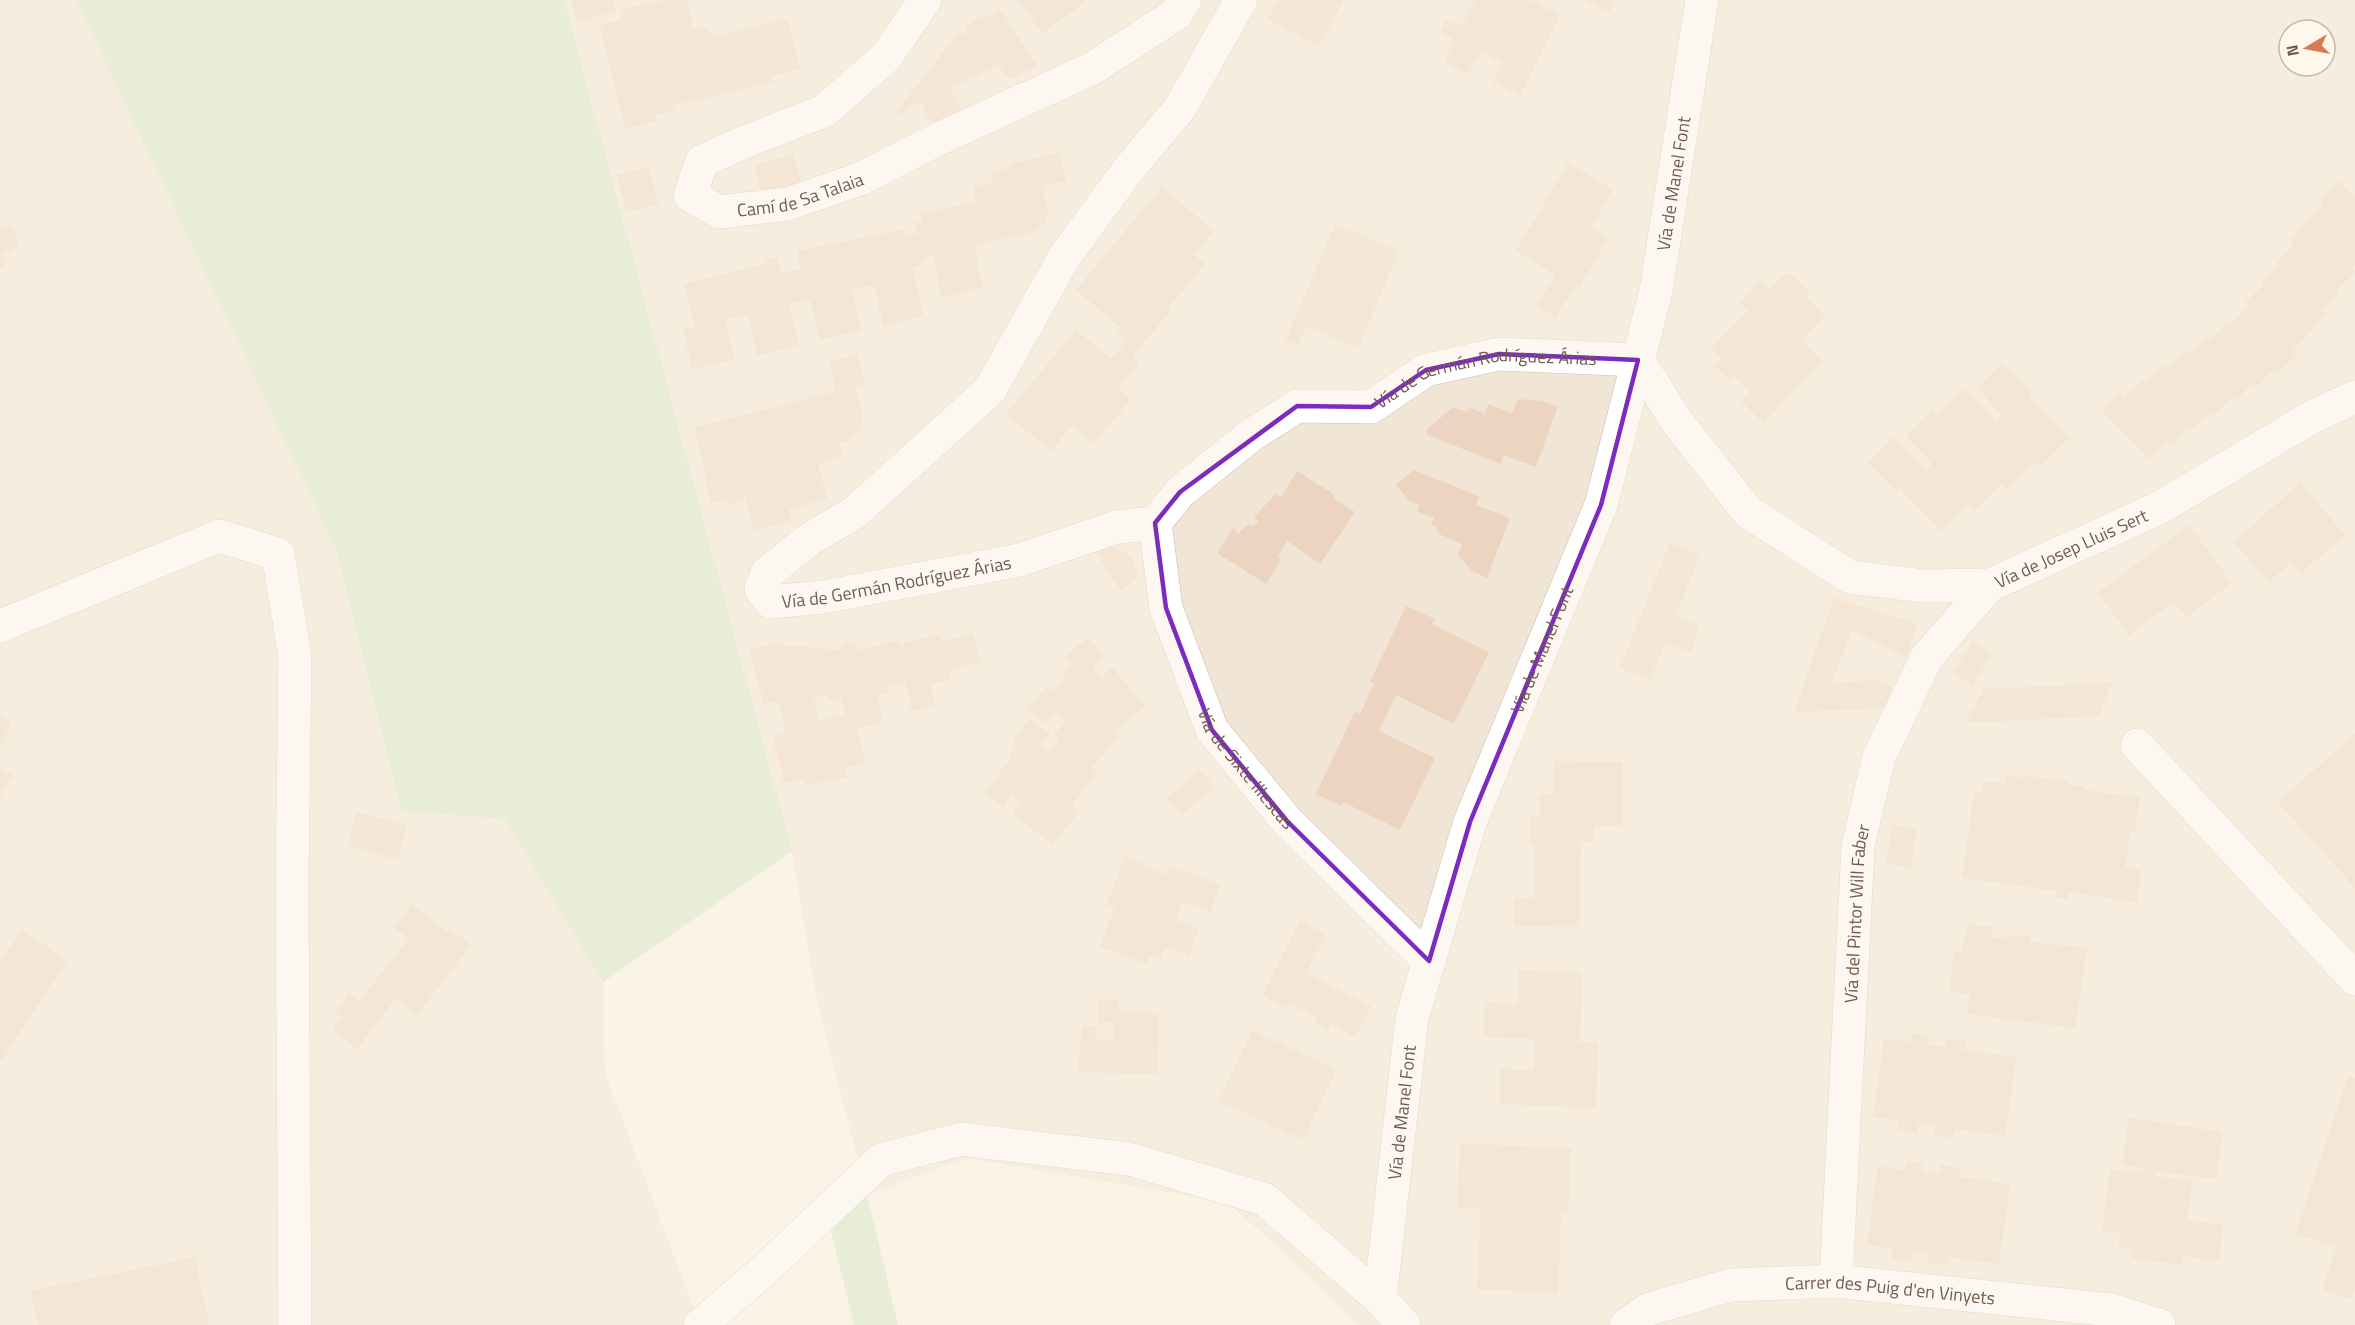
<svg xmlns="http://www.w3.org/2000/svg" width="2355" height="1325" font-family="'Titillium Web',sans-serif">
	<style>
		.residential { fill: #f1e6d5; fill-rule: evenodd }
		.green { fill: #d1e6c6 }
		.building { fill: #edd4c0; fill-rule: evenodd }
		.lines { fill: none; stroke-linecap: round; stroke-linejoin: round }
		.minor-casing { stroke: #cbbcad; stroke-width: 34 }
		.minor { stroke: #fff; stroke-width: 33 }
		.marked { fill: none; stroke: #7b2cbf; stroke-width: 4.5; stroke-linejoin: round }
		.labels { text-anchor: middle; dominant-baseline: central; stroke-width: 6; stroke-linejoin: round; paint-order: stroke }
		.street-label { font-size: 18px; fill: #715c4d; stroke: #fdf7ec }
	</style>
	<rect width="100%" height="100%" fill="#faf3e6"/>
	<!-- residential -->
	<path class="residential" d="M0 0H76L337 551 401 811 505 819 603 982 605 1073 700 1325H0Z
		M564 0H2355V1325H1358L1279 1248 1227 1202 965 1158 867 1195 816 995 792 851ZM2289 30H2325V66H2289Z"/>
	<!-- green -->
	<path class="green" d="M76 0H564L792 851 603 982 505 819 401 811 337 551Z
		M867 1195 898 1325H854L831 1231Z"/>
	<!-- building -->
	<path class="building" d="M571 0H612L616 11 578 22Z
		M666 0H687L693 29 705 28 715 37 787 19 800 69 772 76 773 81 675 105V110L655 115 657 121 625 129 600 25 622 19 620 10Z
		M1018 0H1082L1084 3 1042 33Z
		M1279 0H1344L1319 46 1268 19Z
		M1475 0H1530L1560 15 1520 96 1493 82 1503 63 1480 52 1468 74 1444 62 1455 40 1440 32 1447 19 1462 26Z
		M1584 0H1615L1609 12Z
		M1000 9 1037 66 1011 79 1005 75 999 65 950 88 964 116 934 130 921 102 892 117 956 36 968 32 966 27 981 15 984 19Z
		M1059 153 1066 181 1043 186 1048 215 1044 223 1037 230 1028 233 974 246 983 288 942 298 933 256 922 259 924 265 913 267 923 316 883 325 874 285 852 290 862 330 820 340 810 299 789 304 798 345 757 355 747 314 725 319 734 359 692 369 683 329 695 326 684 284 767 264 766 260 777 257 781 273 801 269 797 251 905 229 906 236 918 234 915 223 922 221 921 213 976 202 973 187 993 182 991 175 994 172 1009 168V164Z
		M793 154 803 185 787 189 760 190 754 165Z
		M1568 163 1613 189 1591 227 1609 237 1579 288 1575 285 1556 317 1537 306 1555 275 1516 251Z
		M649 167 658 204 627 212 617 175Z
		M2339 181 2355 197V265L2352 267 2355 273 2338 289 2340 292 2323 310 2327 313 2293 351 2297 355 2278 373 2274 369 2257 387 2253 383 2235 401 2231 398 2213 416 2211 412 2192 429 2189 427 2171 445 2167 441 2149 459 2102 410 2120 393 2124 397 2143 379 2146 382 2164 365 2167 368 2185 350 2189 354 2207 336 2210 340 2228 322 2230 324 2249 306 2245 303 2263 285 2261 282 2279 264 2276 262 2294 245 2290 240 2324 203 2320 200Z
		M1162 187 1214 231 1194 255 1205 264 1169 307 1172 309 1132 357 1139 363 1118 388 1131 399 1093 444 1072 425 1051 451 1006 414 1076 330 1111 359 1127 340 1117 332 1121 328 1076 290Z
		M1335 224 1399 251 1358 348 1306 326 1298 346 1286 340Z
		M10 225 20 245 1 255 6 266 0 269V229Z
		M1785 273 1788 276 1790 273 1810 293 1807 297 1825 315 1801 340 1822 361 1763 423 1741 401 1750 392 1733 375 1729 380 1715 366 1721 359 1711 349 1748 310 1740 302 1760 281 1769 289Z
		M857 355 865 384 855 386 861 409 862 421 858 431 851 439 839 443 843 455 818 465 827 499 789 509 792 520 754 530 746 497 728 505 727 499 711 503 695 427 836 391 829 362Z
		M2002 363 2031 392 2028 395 2070 438 2039 467 2035 462 2008 489 2002 484 1974 510 1969 504 1941 531 1900 488 1897 492 1868 462 1894 437 1926 470 1932 464 1906 436 1932 410 1938 415 1965 388 1996 420 2002 415 1977 388Z
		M1518 399 1542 401 1558 406 1536 467 1504 455 1501 464 1427 435 1426 430 1453 407 1467 412 1468 407 1485 414 1488 404 1512 413Z
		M1414 470 1479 496 1476 505 1510 518 1487 578 1472 571 1458 555 1462 544 1439 534 1437 527 1431 525 1434 518 1417 511 1420 505 1410 501 1395 485Z
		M1297 471 1335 495 1333 498 1355 512 1320 564 1287 541 1278 557 1281 559 1266 584 1217 553 1233 528 1238 533 1249 524 1253 527 1258 521 1254 517 1276 494 1281 497Z
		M2300 483 2345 535 2301 573 2291 562 2269 582 2234 542Z
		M2189 525 2232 583 2186 617 2174 601 2129 635 2098 593Z
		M1670 543 1700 555 1675 616 1700 626 1690 652 1666 642 1650 680 1620 668Z
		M1107 546 1124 552 1132 559 1135 567 1138 577 1121 591 1093 548Z
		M1834 598 1918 624 1906 657 1851 630 1832 683 1876 680 1897 689 1890 708 1794 712Z
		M1406 606 1435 619 1432 624 1489 652 1454 724 1396 695 1379 731 1435 758 1400 830 1343 802 1342 806 1316 794 1355 711 1360 714 1374 683 1370 682Z
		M940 634 941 642 973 635 980 663 949 670 950 679 930 684 935 705 912 711 905 682 888 686 889 692 877 696 883 722 857 728 865 763 845 768 847 777 806 786 804 778 784 783 772 735 786 732 778 701 764 704 750 650 772 644 838 650 845 643 853 644 858 650 899 640V644ZM827 695 829 701 841 698 845 715 820 721 814 698Z
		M1088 637 1104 657 1092 667 1101 677 1112 667 1145 706 1114 731 1120 736 1091 768 1097 772 1072 806 1078 813 1052 844 1013 814 1022 802 1012 795 1003 807 985 793 1011 757 1009 756 1017 746 1012 742 1030 718 1050 735 1040 745 1048 752 1059 740 1054 734 1066 722 1055 712 1043 724 1027 708 1047 687 1051 691 1066 678 1062 674 1072 666 1064 658Z
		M1972 641 1992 653 1973 685 1953 673Z
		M2112 683 2098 716 1965 723 1984 689Z
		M0 716 12 723 0 745Z
		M2355 734V888L2278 802Z
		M1554 761 1623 762 1622 827 1594 826V843L1581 842 1579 927 1514 926V898H1534L1535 843H1530L1531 817H1540V794L1553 795Z
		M0 768 13 775 0 797Z
		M1200 770 1214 787 1181 815 1166 798Z
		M2021 775 2069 782 2068 785 2084 787V790L2140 798 2135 831H2130L2125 868 2141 870 2137 902 2069 892 2068 899 2055 897 2057 891 1962 878 1974 792 1982 793 1984 781 2005 784 2006 776 2021 778Z
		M357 812 407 826 398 860 348 846Z
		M1893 825 1917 829 1911 868 1886 863Z
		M1125 856 1166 875 1169 865 1220 885 1210 912 1183 901 1176 920 1198 929 1189 956 1166 947 1161 959 1150 955 1147 964 1100 947 1115 908 1107 905Z
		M412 904 447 932 450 928 471 945 417 1015 396 998 357 1049 333 1030 343 1018 336 1011 349 994 359 1002 409 938 394 927Z
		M1300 921 1326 934 1306 973 1371 1006 1355 1037 1331 1024 1328 1030 1315 1023 1317 1018 1290 1004 1288 1009 1262 995Z
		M1967 924 1991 927 1993 938 2031 935 2030 942 2087 948 2075 1028 1967 1014 1970 994 1949 991 1954 952 1962 953Z
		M22 930 67 960 0 1063V963Z
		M1519 970 1582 973 1580 1042 1598 1043 1596 1108 1500 1104 1501 1069 1534 1070 1535 1039 1484 1037 1485 1002 1518 1004Z
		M1098 1000H1119V1011L1159 1013 1157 1074 1077 1072 1083 1026H1096V1041L1114 1040 1113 1022 1098 1023Z
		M1252 1030 1336 1070 1303 1140 1219 1101Z
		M1912 1033 1929 1036 1928 1045 1946 1047V1039L1966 1041 1964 1050 2016 1057 2005 1136 1955 1129 1954 1138 1934 1135 1935 1126 1918 1124 1917 1133 1898 1130 1900 1121 1873 1117 1884 1039 1910 1042Z
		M2348 1076 2355 1078V1287L2351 1299 2322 1290 2337 1247 2296 1234Z
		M2129 1118 2223 1132 2216 1179 2156 1171V1176L2192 1181 2187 1220 2223 1225 2219 1261 2183 1256 2182 1265 2131 1258 2132 1249 2119 1247 2120 1233 2102 1231 2110 1170 2143 1174 2144 1168 2122 1165Z
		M1460 1143 1571 1149 1568 1213H1561L1558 1293 1477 1289 1481 1208 1457 1207Z
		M1906 1161 1923 1163 1922 1172 1939 1174 1940 1165 1960 1168 1958 1177 2010 1184 1999 1264 1948 1257V1266L1928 1263 1929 1253 1912 1251 1911 1260 1892 1258 1893 1248 1867 1245 1878 1166 1904 1170Z
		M195 1257 209 1325H38L31 1291Z"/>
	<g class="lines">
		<!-- minor casing -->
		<g class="minor-casing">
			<g id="minor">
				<path id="s1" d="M925 0 886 57 824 111 747 141 702 161 690 195 719 212 788 204 862 178 936 140 1093 68 1176 14 1185 0"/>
				<path id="s2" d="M1241 0 1180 108 1128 170 1065 256 990 390 854 513 810 539 767 573 761 589 771 602 823 597 1020 560 1117 527 1155 523 1180 492 1250 436 1297 406 1371 407 1426 370 1499 354 1638 360 1678 423 1748 512 1850 577 1924 586 1990 585 2159 508 2312 417 2355 397"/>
				<path id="s3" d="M1155 523 1166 608 1212 730 1287 821 1429 961"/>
				<path d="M0 626 219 536 278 554 295 656 292 888 295 1325"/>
				<path d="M2137 745 2355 979"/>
				<path id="s4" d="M1836 1281 1858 846 1879 757 1927 657 1990 585"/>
				<path id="s5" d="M1380 1299 1412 1018 1470 822 1601 505 1656 291 1702 0"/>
				<path d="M700 1325 760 1274 881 1160 961 1139 1129 1159 1264 1199 1380 1299 1404 1325"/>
				<path id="s6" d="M1626 1325 1649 1309 1731 1285 1836 1281 2111 1310 2159 1325"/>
			</g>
		</g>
		<!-- minor -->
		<use href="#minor" class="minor"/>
	</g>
	<!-- marked area -->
	<path d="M0 0H2355V1325H0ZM1499 354 1638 360 1601 505 1470 822 1429 961 1287 821 1212 730 1166 608 1155 523 1180 492 1297 406 1371 407 1426 370Z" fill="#faf3e6" fill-opacity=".55" fill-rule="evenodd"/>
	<path class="marked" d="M1499 354 1638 360 1601 505 1470 822 1429 961 1287 821 1212 730 1166 608 1155 523 1180 492 1297 406 1371 407 1426 370Z"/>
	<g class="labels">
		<!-- street labels -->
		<g class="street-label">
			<text stroke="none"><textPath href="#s5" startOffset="1160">Vía de Manel Font</textPath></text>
			<text stroke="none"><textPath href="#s1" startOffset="436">Camí de Sa Talaia</textPath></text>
			<text stroke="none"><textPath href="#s2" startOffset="1563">Vía de Germán Rodríguez Árias</textPath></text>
			<text stroke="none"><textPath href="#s2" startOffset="2259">Vía de Josep Lluis Sert</textPath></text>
			<text stroke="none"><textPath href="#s2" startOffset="915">Vía de Germán Rodríguez Árias</textPath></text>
			<text stroke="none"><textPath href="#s5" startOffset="674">Vía de Manel Font</textPath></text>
			<text stroke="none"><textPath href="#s3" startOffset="267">Vía de Sixte Illescas</textPath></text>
			<text stroke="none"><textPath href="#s4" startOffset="368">Vía del Pintor Will Faber</textPath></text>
			<text stroke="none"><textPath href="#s5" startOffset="188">Vía de Manel Font</textPath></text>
			<text stroke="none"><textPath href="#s6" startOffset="273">Carrer des Puig d'en Vinyets</textPath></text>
		</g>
	</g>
	<!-- north arrow -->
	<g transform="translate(2307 48) rotate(260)"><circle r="28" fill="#fdf7ec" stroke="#c5b9ac" stroke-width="1.5"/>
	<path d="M0-4.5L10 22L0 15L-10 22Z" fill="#d87b57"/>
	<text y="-9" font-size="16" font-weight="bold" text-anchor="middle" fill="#715c4d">N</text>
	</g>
</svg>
